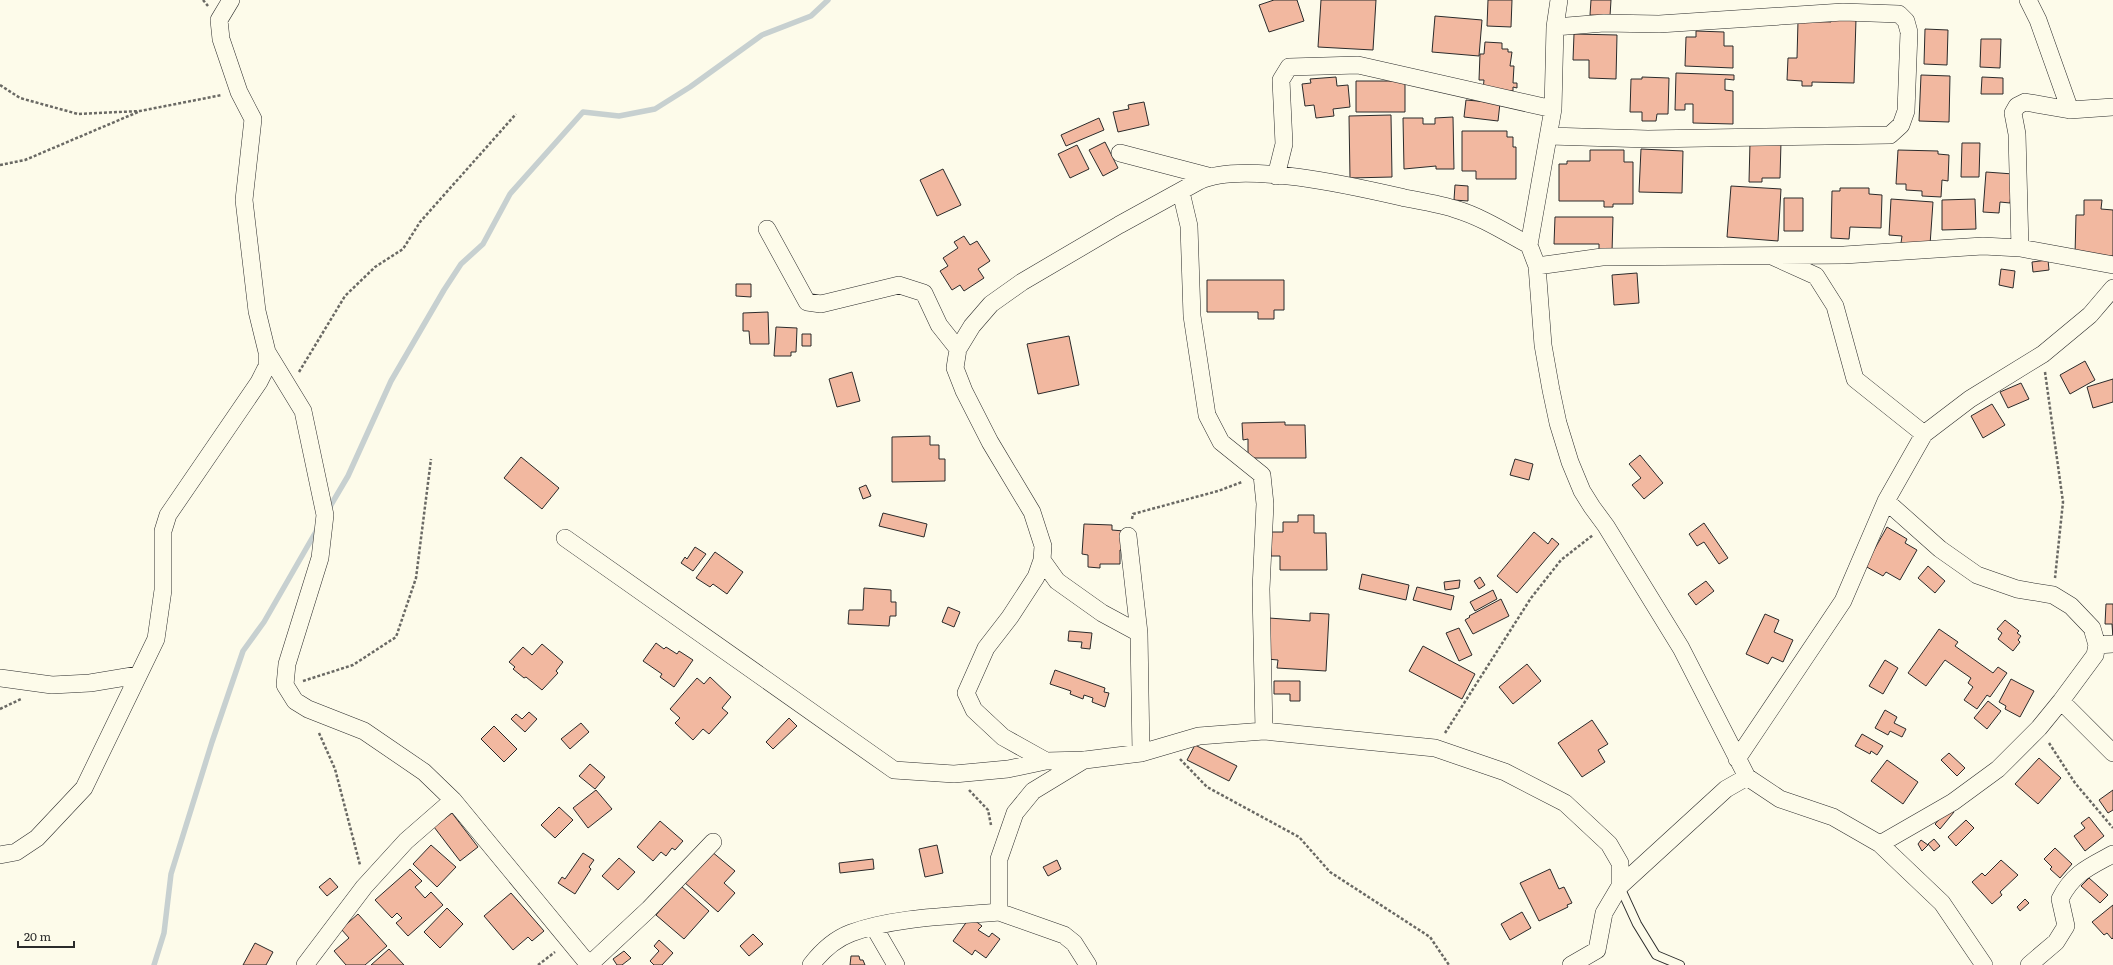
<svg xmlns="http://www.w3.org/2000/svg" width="2113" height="965" font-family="Literata,serif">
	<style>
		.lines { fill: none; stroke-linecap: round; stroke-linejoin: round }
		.stream { stroke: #c7d0d0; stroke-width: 5.5 }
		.building { fill: #f2b8a0; stroke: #2b2b2b }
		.lane-casing { stroke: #2b2b2b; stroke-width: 10 }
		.street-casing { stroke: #2b2b2b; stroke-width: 18 }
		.path { stroke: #6a6964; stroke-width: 2.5; stroke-dasharray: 3 2; stroke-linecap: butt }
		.lane { stroke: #fdfbea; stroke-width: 8 }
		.street { stroke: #fdfbea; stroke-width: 17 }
	</style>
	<rect width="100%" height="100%" fill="#fdfbea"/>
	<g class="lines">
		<!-- stream -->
		<path class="stream" d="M328 510 348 476 391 381 444 290 461 264 483 244 510 194 583 112 619 116 655 109 690 87 762 35 811 16 828 0
			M154 965 164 933 171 874 212 742 243 651 264 622 318 528"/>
	</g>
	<!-- building -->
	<path class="building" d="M1274 0H1297L1304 21 1269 32 1259 5Z
		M1321 0H1376L1373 50 1318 47Z
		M1488 0H1512L1511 27 1487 26Z
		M1591 0H1611L1610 16 1590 15Z
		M1435 16 1482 20 1479 56 1432 52Z
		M1831 18 1856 19 1854 83 1812 82V86H1802V81L1787 80 1788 58H1797L1798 21 1831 22Z
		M1925 29 1948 30 1947 65 1924 64Z
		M1696 31 1724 32V46H1733V68L1685 66 1686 37H1696Z
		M1574 34 1617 35 1616 79 1589 78V60H1573Z
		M1981 39H2001L2000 68 1980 67Z
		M1485 42 1502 43V49H1508V52H1512L1510 66H1514L1513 83H1517V88L1513 87V91L1483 90 1484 80H1479L1480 54H1484Z
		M1676 73 1734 75V80L1725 79V90L1733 91V124L1693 123V104H1685V110H1675Z
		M1921 75 1950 76 1949 122 1919 121Z
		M1336 77 1337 86 1348 85 1350 107 1333 109 1334 116 1316 118 1314 105 1305 106 1302 84 1311 83 1310 79Z
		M1642 77 1669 78 1668 114H1657L1656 121H1642V112H1630L1631 79H1642Z
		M1982 77 2003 78V94H1981Z
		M1356 81H1405V112H1356Z
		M1466 100 1500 103 1498 121 1464 117Z
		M1144 102 1149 125 1118 132 1113 112 1129 109 1128 105Z
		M1391 115 1392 177 1350 178 1349 116Z
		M1453 117 1454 169H1436V166L1404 169 1403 118H1423V124H1435V118Z
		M1099 118 1104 130 1066 146 1061 135Z
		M1462 131H1507V137H1513V147H1516V179H1476V171H1462Z
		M1105 142 1118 168 1103 176 1089 150Z
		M1750 142H1781L1780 178H1762V182H1749Z
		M1962 143H1980L1979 177H1961Z
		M1077 145 1089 169 1070 178 1058 154Z
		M1641 149 1683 151 1682 193 1639 192Z
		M1590 150H1624V162H1633V204H1613V207H1604V201H1559V164H1567V161H1590Z
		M1898 150 1938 151V154L1949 155 1948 181 1942 180 1941 197 1922 196V191L1906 190V184H1896Z
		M943 169 961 205 937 216 920 180Z
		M1986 172 2013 174 2010 203 2000 202 1999 213 1983 212Z
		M1455 185 1468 186V201L1454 200Z
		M1731 186 1781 189 1778 241 1727 237Z
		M1840 188H1869V194L1882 195 1881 228 1850 227 1849 239 1831 238 1832 191H1840Z
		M1784 198H1803V231H1784Z
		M1891 199 1933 202 1930 245 1901 243 1902 236 1889 235Z
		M1975 199 1976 229 1942 230V200Z
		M2084 200H2102L2101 209 2113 210V256L2075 255 2076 215H2084Z
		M1555 217H1613L1612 252 1599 251V244H1554Z
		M964 236 970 245 977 241 990 261 978 269 984 278 964 291 960 285 952 290 940 271 948 266 943 258 958 248 954 242Z
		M2048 260 2049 270 2033 272 2032 262Z
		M2001 269 2015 271 2013 288 1999 285Z
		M1637 273 1639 303 1614 305 1612 275Z
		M1207 280H1284V310H1274V319H1258V312H1207Z
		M736 284H751V297L736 296Z
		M768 312 769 344H750L749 331H743V313Z
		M776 327 797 328 796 352H791V356H774Z
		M802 334H811V346H802Z
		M1069 336 1079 385 1038 394 1027 344Z
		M2085 361 2095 380 2070 394 2060 375Z
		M852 372 860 401 837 407 829 379Z
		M2113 379V402L2093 408 2087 387Z
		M2021 383 2029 399 2008 408 2000 392Z
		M1992 404 2005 425 1983 438 1971 416Z
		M1285 422V425H1305L1306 458H1248V439L1243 440 1242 423Z
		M930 436V445H939V459H945V481L892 482V437Z
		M1640 455 1663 483 1644 499 1632 485 1641 478 1629 464Z
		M521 457 559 488 542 509 504 478Z
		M1515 459 1533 464 1529 480 1510 475Z
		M866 485 871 496 863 499 859 488Z
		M883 513 927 524 924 537 879 526Z
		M1298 515H1314V533H1326L1327 570H1280V556H1271V532H1283V522H1298Z
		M1704 523 1728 558 1719 564 1704 542 1697 546 1689 534Z
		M1084 524 1112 525V530L1124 531 1123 550H1120V564H1100V568L1088 567V555L1082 554Z
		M1887 527 1907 539 1905 543 1917 550 1900 580 1886 572 1883 576 1865 566Z
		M1534 532 1548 544 1552 538 1559 544 1517 593 1497 576Z
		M695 547 706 554 693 571 681 563 685 557 687 559Z
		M715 552 743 572 727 594 713 584 710 587 696 578Z
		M1928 566 1945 581 1935 593 1918 578Z
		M1362 574 1409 585 1406 600 1359 589Z
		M1480 577 1485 585 1479 589 1474 581Z
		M1460 580 1459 588 1445 590 1444 582Z
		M1706 581 1714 591 1696 605 1688 594Z
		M1417 587 1454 596 1451 610 1413 600Z
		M864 588 891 590V602H896V616H890L889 626 848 624 849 610H863Z
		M1493 590 1497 599 1475 611 1470 602Z
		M1501 599 1509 616 1473 634 1465 620 1470 617 1469 616Z
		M2106 604H2113V638L2112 624H2105Z
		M948 607 960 612 954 627 942 622Z
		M1310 613 1329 614 1326 671 1277 668 1278 660 1267 659 1269 618 1310 621Z
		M1765 614 1779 620 1774 632 1793 640 1783 662 1772 657 1768 664 1746 654Z
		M2005 620 2019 631 2017 633 2021 636 2018 640 2020 642 2013 651 1998 639 2002 633 1997 629Z
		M1459 628 1472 655 1459 661 1446 633Z
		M1939 629 1958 642 1955 646 1993 673 1998 667 2007 673 1990 697 1987 695 1977 709 1964 700 1973 687 1968 683 1971 678 1945 660 1926 686 1908 673Z
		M1069 631 1092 633 1090 649 1081 648 1082 642 1068 641Z
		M656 643 664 649 666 647 677 654 679 651 693 660 674 687 660 677 662 674 643 661Z
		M542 644 563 662 556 671 558 673 542 690 526 677 524 678 513 669 515 667 509 662 523 647 532 655Z
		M1423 646 1475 674 1462 699 1409 671Z
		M1885 660 1898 668 1883 694 1869 686Z
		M1527 664 1541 681 1513 704 1499 687Z
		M1055 670 1105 688 1104 692 1109 693 1105 707 1092 702 1093 698 1084 695 1083 699 1070 694 1071 691 1050 684Z
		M710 677 731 697 722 708 728 713 709 734 703 729 693 740 675 723 680 718 670 709 697 678 704 684Z
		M2011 679 2034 691 2020 717 2005 709 2006 706 1999 702Z
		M1274 681H1300V701H1290V694H1274Z
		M1988 701 2001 711 1987 729 1974 718Z
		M1885 710 1897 717 1894 723 1906 729 1902 737 1890 731 1888 735 1875 728Z
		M529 712 537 719 525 732 511 719 516 714 522 719Z
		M789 718 797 726 773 749 766 742Z
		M1592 720 1608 744 1598 750 1605 762 1582 777 1558 743Z
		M581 723 589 732 570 749 561 739Z
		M494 726 517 749 504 762 481 739Z
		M1862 734 1883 746 1877 755 1871 751 1870 754 1855 746Z
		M1195 745 1237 766 1229 781 1187 760Z
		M1949 753 1965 768 1957 776 1941 760Z
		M2039 758 2061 778 2038 804 2015 784Z
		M1887 760 1918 782 1903 804 1871 781Z
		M590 764 605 777 595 789 579 776Z
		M596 790 612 809 588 828 573 808Z
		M2113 790V810L2108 813 2099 800Z
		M559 807 573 820 555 838 541 825Z
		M1949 808 1954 812 1940 829 1935 824Z
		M452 813 478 847 460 861 434 827Z
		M2089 817 2104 836 2085 851 2074 836 2085 828 2081 823Z
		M1966 820 1974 828 1956 846 1948 837Z
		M660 821 683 841 675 850 672 848 666 856 661 852 653 861 637 847Z
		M1934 839 1940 846 1934 851 1928 844Z
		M1921 840 1928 845 1922 851 1918 844Z
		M431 845 456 867 437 887 413 864Z
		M937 845 943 873 925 877 919 849Z
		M2055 848 2072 864 2060 878 2050 869 2052 867 2044 859Z
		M711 851 735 871 724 883 735 893 718 912 684 882Z
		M583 853 594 860 589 867 591 869 575 894 558 883 562 877 565 879Z
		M619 858 635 872 618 890 602 876Z
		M873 859 874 869 840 873 839 863Z
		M1057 860 1061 869 1048 876 1043 867Z
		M2001 860 2018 875 2000 892 2002 895 1992 904 1972 882 1982 873 1985 876Z
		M410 869 422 881 415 887 425 898 431 892 443 905 408 936 396 923 402 918 397 913 392 918 375 900Z
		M1550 869 1559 889 1564 887 1572 903 1567 905 1568 907 1539 921 1520 883Z
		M330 878 338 887 327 896 319 887Z
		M2089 878 2108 895 2100 903 2081 886Z
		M681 886 709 911 684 939 656 915Z
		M511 893 544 931 532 941 528 937 513 950 484 916Z
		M2025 899 2029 903 2020 911 2017 907Z
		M2113 905V938L2112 939 2107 933 2104 935 2092 922Z
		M447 908 463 924 440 948 424 932Z
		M1522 912 1531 928 1510 940 1501 924Z
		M358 914 387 946 365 965H346L334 951 349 938 341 929Z
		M970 917 982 926 978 930 989 937 992 933 1000 939 986 958 975 950 972 955 953 941Z
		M753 934 763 944 749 956 740 946Z
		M659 940 673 953 662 965H654L650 961 659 951 654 946Z
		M255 943 273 952 266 965H243Z
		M389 949 404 965H371Z
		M624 951 631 958 622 965H617L613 959Z
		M851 956H859L860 960H863L865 965H850Z"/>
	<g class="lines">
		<!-- lane casing -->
		<g class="lane-casing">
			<path id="lane" d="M1620 887 1637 924 1656 955 1680 965"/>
		</g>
		<!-- street casing -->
		<g class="street-casing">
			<path id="street" d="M1559 0 1555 27 1553 109 1529 245 1537 266 1543 345 1551 390 1558 423 1570 462 1582 491 1592 507 1606 526 1681 648 1747 777 1780 799 1833 817 1880 844 1942 903 1984 965
				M2028 0 2038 20 2070 110
				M1549 136 1648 139 1890 135 1901 125 1906 111 1909 32 1906 21 1899 14 1843 12 1659 24 1604 23 1555 27
				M1120 153 1208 176
				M1276 176 1284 144 1281 80 1289 67 1358 65 1553 109
				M1181 192 1189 226 1192 316 1207 415 1221 442 1262 475 1265 504 1261 589 1264 731
				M767 229 807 302 821 304 899 285 924 293 939 325 958 349
				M1529 245C1505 232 1482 217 1455 209 1439 204 1422 201 1405 198 1357 187 1242 160 1199 181L1119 225 1022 282 991 304 972 326 958 349 955 368 964 391 990 442 1032 512 1043 546 1042 560 1036 577 1010 617 986 648 966 693 974 710 1003 737 1046 761 1085 760 1141 753 1199 736 1264 731 1435 748 1505 772 1565 803 1609 844 1620 863V886
				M2020 248 2017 134 2013 113 2017 106 2025 102 2070 110 2113 107
				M1774 257 1816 276 1835 306 1855 379 1924 434
				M1537 266 1602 257 1844 255 1983 246 2020 248 2113 265
				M267 352 303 411 325 515 320 558 287 664 285 685 295 701 308 709 364 731 424 772 453 800 589 965
				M1128 536 1139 633
				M565 538 894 770 954 774 1008 769 1046 761
				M1042 560 1057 581 1102 613 1139 633 1141 753
				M2097 645 2113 644
				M0 678 52 685 90 683 138 675
				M2061 701 2113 753
				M1737 759 1843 601 1886 501 1924 434 1970 399 2043 354 2090 315 2113 288
				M1084 760 1033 791 1015 813 999 859V912L1064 935 1074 943 1088 965
				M1880 844 1953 802 1998 769 2039 728 2061 701 2095 655 2097 645 2092 628 2071 606 2053 595 2017 589 1977 575 1940 549 1886 501
				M0 855 16 852 37 838 84 788 156 639 163 590V531L168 515 259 382 267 366V352L257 311 244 200 253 119 239 92 221 39 219 20 231 0
				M874 927 896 965
				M305 965 364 887 406 841 453 800
				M589 965 649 909 713 842
				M811 965C821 952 835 939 851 933 894 917 953 916 999 912
				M1571 965 1597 950 1604 913 1620 886 1726 789 1747 777
				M2029 965 2056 942 2066 926 2060 899C2073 873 2089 867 2113 854"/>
		</g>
		<!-- path -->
		<path class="path" d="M203 0 208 6
			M0 85 20 98 78 114 140 111 222 95
			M0 165 25 160 138 112
			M299 372 345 296 375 267 403 249 420 222 516 114
			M2045 372 2063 502 2055 578
			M1132 519 1133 514 1218 491 1242 482
			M303 681 353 665 396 637 416 578 431 459
			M0 709 21 699
			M319 733 335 769 360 865
			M1445 733 1531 598 1561 560 1593 535
			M2049 743 2075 783 2113 828
			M1180 759 1207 787 1299 837 1330 872 1430 937 1449 965
			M969 790 988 810 991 825
			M538 965 555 952"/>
		<!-- lane -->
		<use href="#lane" class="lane"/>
		<!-- street -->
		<use href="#street" class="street"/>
	</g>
	<!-- scale -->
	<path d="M18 941v6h56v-6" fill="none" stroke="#2b2b2b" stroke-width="2"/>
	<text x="24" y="941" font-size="12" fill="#2b2b2b" stroke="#fdfbea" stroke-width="3" paint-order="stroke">20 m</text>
</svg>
